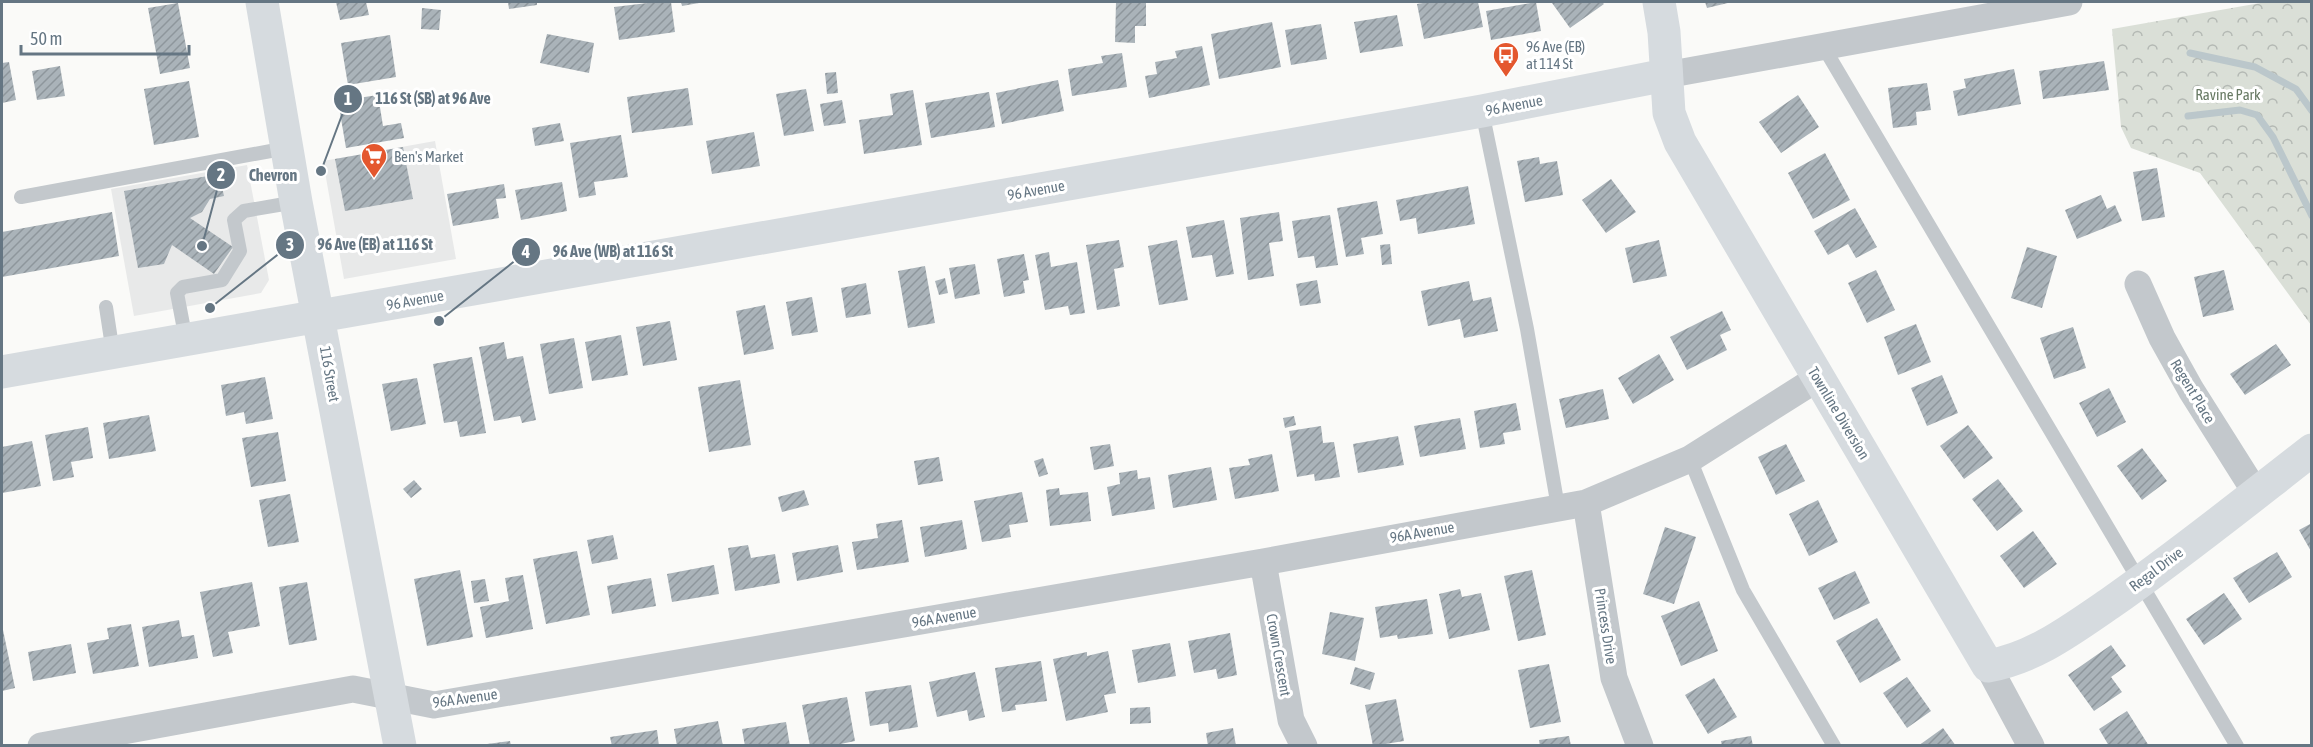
<svg xmlns="http://www.w3.org/2000/svg" width="2313" height="747" font-family="'Asap Condensed',sans-serif">
	<style>
		.built { fill: #e8e9e9 }
		.forest { fill: url(#forest-crowns) }
		.lines { fill: none; stroke-linecap: round; stroke-linejoin: round }
		.stream { stroke: #bbc7cb; stroke-width: 7 }
		.building { fill: url(#building-hatch) }
		.lane { stroke: #c3c8cc; stroke-width: 14 }
		.street { stroke: #c3c8cc; stroke-width: 27 }
		.secondary { stroke: #d6dbdf; stroke-width: 33 }
		.labels { text-anchor: middle; dominant-baseline: central; stroke-width: 6; stroke-linejoin: round; paint-order: stroke }
		.poi-label { font-size: 15px; fill: #657683; stroke: #fff; text-anchor: start }
		.park-label { font-size: 15px; fill: #687a64; stroke: #fff }
		.street-label { font-size: 15px; fill: #657683; stroke: #fff }
		.leader { fill: none; stroke: #657683; stroke-width: 2 }
		.callout-dot { fill: #657683; stroke: #fff; stroke-width: 2 }
		.mark-label { font-size: 18px; text-anchor: middle; font-weight: bold; fill: #fff }
		.callout-label { font-size: 16px; text-anchor: middle; font-weight: bold; fill: #657683; stroke: #fff; stroke-width: 6; stroke-linejoin: round; paint-order: stroke }
	</style>
	<defs>
		<pattern id="forest-crowns" width="20" height="18" patternUnits="userSpaceOnUse" patternTransform="scale(1.5)"><rect width="20" height="18" fill="#dadfd7"/><path d="M2 6a3 3 0 1 1 6 0M12 15a3 3 0 1 1 6 0" fill="none" stroke="#b4b9b4"/></pattern>
		<pattern id="building-hatch" width="6" height="6" patternUnits="userSpaceOnUse" patternTransform="scale(1.5)"><rect width="6" height="6" fill="#aab3b9"/><path d="M-1 1l2-2M0 6l6-6M5 7l2-2" fill="none" stroke="#8e969c"/></pattern>
	</defs>
	<rect width="100%" height="100%" fill="#fafaf8"/>
	<!-- built -->
	<path class="built" d="M435 141 456 259 344 279 323 161Z
		M247 165 269 280 261 293 134 316 111 189Z"/>
	<!-- forest -->
	<path class="forest" d="M2266 2H2311V325L2200 173 2131 148 2121 127 2112 29Z"/>
	<g class="lines">
		<!-- stream -->
		<path class="stream" d="M2190 53 2255 67 2296 89 2312 111
			M2188 116 2240 110 2257 115 2273 137 2312 216"/>
	</g>
	<!-- building -->
	<path class="building" d="M336 2H366L369 15 340 20Z
		M508 2H537V5L509 9Z
		M656 2H671L675 32 619 40 614 7Z
		M681 2H699V3L682 6Z
		M1116 2H1146V26H1135V43L1115 42Z
		M1429 2H1478L1483 27 1424 39 1417 4Z
		M1536 2 1541 31 1491 40 1486 11Z
		M1554 2H1602L1604 4 1570 28 1552 3Z
		M1705 2H1732L1707 8Z
		M178 3 190 68 160 74 148 8Z
		M422 8 441 10 439 30 421 29Z
		M1397 15 1403 46 1360 53 1354 22Z
		M1272 22 1281 67 1219 79 1211 34Z
		M1321 24 1327 59 1291 65 1285 30Z
		M547 34 594 43 589 73 540 63Z
		M390 35 396 77 348 85 341 43Z
		M1202 46 1210 85 1149 98 1145 76 1157 74 1155 62 1177 58 1175 51Z
		M1122 53 1127 87 1072 96 1068 69 1103 63 1101 56Z
		M2104 61 2109 90 2043 99 2039 71Z
		M9 62 16 100 2 103V63Z
		M60 66 65 96 37 100 32 71Z
		M2014 69 2021 104 1958 116 1953 91 1966 88 1964 79Z
		M836 72 838 93 827 94 825 73Z
		M1058 80 1064 111 1002 124 996 93Z
		M189 81 199 137 154 145 144 89Z
		M1927 83 1931 110 1916 112 1917 125 1893 128 1888 88Z
		M688 88 693 125 632 133 627 97Z
		M806 89 814 131 784 136 776 94Z
		M913 90 922 145 864 154 859 120 893 115 890 94Z
		M989 92 995 127 931 138 925 103Z
		M378 95 383 126 401 123 404 138 346 148 338 101Z
		M1798 95 1819 127 1781 153 1759 122Z
		M842 100 846 123 824 126 820 104Z
		M560 123 564 141 535 146 532 128Z
		M754 132 760 166 712 174 706 141Z
		M621 135 628 177 594 182 596 195 579 198 570 143Z
		M403 147 413 199 345 211 335 159Z
		M1825 153 1850 200 1813 219 1788 173Z
		M1539 157 1540 164 1557 161 1563 195 1525 202 1517 161Z
		M2157 168 2165 217 2142 221 2133 172Z
		M219 174 224 196 210 199 202 212 190 218 233 247 214 274 172 245 164 264 138 268 124 191Z
		M1611 179 1636 212 1606 233 1582 200Z
		M562 182 567 211 521 220 515 190Z
		M504 184 506 198 496 199 499 218 453 226 447 194Z
		M1468 186 1475 224 1418 234 1416 218 1400 221 1396 200Z
		M2101 195 2107 209 2115 205 2122 221 2077 239 2065 210Z
		M1377 201 1383 234 1361 238 1364 254 1346 257 1337 208Z
		M1855 208 1877 247 1856 258 1848 244 1828 255 1814 231Z
		M112 212 119 256 2 277V232Z
		M1279 212 1283 241 1269 243 1274 276 1248 280 1240 218Z
		M1330 215 1338 265 1316 268 1314 256 1298 258 1292 221Z
		M1224 220 1234 274 1216 277 1212 255 1192 258 1186 227Z
		M1119 240 1124 267 1114 269 1120 306 1097 310 1086 245Z
		M1177 240 1188 300 1159 305 1148 246Z
		M1659 240 1667 276 1633 283 1625 248Z
		M1390 244 1392 264 1382 265 1380 245Z
		M2027 247 2057 256 2042 308 2011 298Z
		M1049 252 1051 267 1077 262 1085 313 1070 315 1068 306 1045 310 1035 255Z
		M1024 254 1029 280 1023 281 1025 293 1004 297 997 259Z
		M975 264 980 294 955 299 949 268Z
		M925 266 935 323 908 328 898 271Z
		M1876 270 1895 310 1867 323 1848 283Z
		M2224 270 2234 310 2203 317 2194 277Z
		M945 278 948 293 939 295 935 281Z
		M1317 280 1321 303 1300 306 1296 284Z
		M1469 281 1473 301 1491 297 1498 331 1464 338 1460 319 1428 326 1421 291Z
		M866 283 871 314 846 318 841 288Z
		M812 297 818 332 792 336 786 302Z
		M765 305 774 349 744 355 736 311Z
		M1722 311 1731 330 1720 335 1727 350 1687 370 1670 337Z
		M670 321 677 360 643 366 636 327Z
		M1916 324 1931 362 1898 375 1884 337Z
		M2073 327 2086 368 2054 379 2040 338Z
		M621 335 628 375 592 381 585 342Z
		M574 338 583 388 549 394 540 344Z
		M504 342 507 359 523 356 536 420 522 423 520 416 494 421 479 347Z
		M2276 344 2291 365 2245 395 2230 374Z
		M1659 354 1674 380 1633 404 1618 378Z
		M472 357 486 433 460 437 457 421 444 423 433 364Z
		M1942 375 1958 413 1927 426 1911 388Z
		M265 377 273 419 246 424 244 412 226 416 221 385Z
		M417 378 426 424 391 431 382 384Z
		M740 380 751 445 709 452 698 387Z
		M2109 388 2126 422 2097 437 2079 403Z
		M1603 389 1609 419 1566 428 1559 399Z
		M1516 403 1521 430 1503 433 1505 444 1480 448 1474 411Z
		M149 415 156 451 109 459 103 423Z
		M1294 416 1296 425 1285 428 1283 418Z
		M1460 418 1466 449 1420 457 1414 426Z
		M1968 425 1993 458 1964 479 1940 446Z
		M1321 426 1323 443 1334 442 1340 477 1315 481 1314 474 1297 477 1289 431Z
		M88 427 93 458 71 462 74 477 53 481 45 435Z
		M278 432 286 481 251 487 242 438Z
		M1398 436 1404 465 1358 473 1353 444Z
		M32 441 41 486 2 493V447Z
		M1110 444 1114 466 1094 470 1090 447Z
		M1786 444 1805 481 1776 495 1758 457Z
		M2142 448 2167 481 2142 500 2117 466Z
		M1272 454 1279 491 1235 499 1229 468 1250 465 1248 459Z
		M939 457 943 481 918 485 914 461Z
		M1043 458 1048 474 1039 477 1034 461Z
		M1211 467 1217 500 1173 508 1168 475Z
		M1137 470 1138 479 1150 477 1155 509 1112 516 1107 487 1120 484 1119 473Z
		M1998 479 2023 511 1997 531 1972 499Z
		M414 480 422 489 411 498 403 489Z
		M1059 488 1060 495 1088 492 1091 521 1050 526 1046 490Z
		M804 490 809 505 782 512 778 497Z
		M1022 492 1028 522 1009 525 1011 537 982 542 974 501Z
		M290 494 299 542 268 547 259 500Z
		M1818 500 1838 542 1809 556 1789 514Z
		M902 520 909 562 857 570 852 542 878 538 876 524Z
		M962 520 967 549 925 557 920 527Z
		M2312 523V553L2299 530Z
		M1665 527 1696 537 1674 604 1643 594Z
		M2033 531 2057 564 2024 588 2000 556Z
		M613 535 618 559 592 564 587 540Z
		M748 545 751 558 775 554 780 583 735 591 728 548Z
		M838 545 843 572 797 581 792 553Z
		M577 551 590 615 546 624 533 559Z
		M2277 552 2292 577 2249 603 2233 578Z
		M714 565 719 594 672 602 667 574Z
		M460 570 473 637 427 646 414 579Z
		M1532 570 1546 635 1518 641 1504 576Z
		M1855 571 1870 603 1834 620 1818 588Z
		M523 575 533 629 486 638 480 607 509 601 505 578Z
		M651 578 656 606 612 614 607 586Z
		M485 579 489 601 474 603 471 581Z
		M252 582 260 626 228 632 233 653 213 657 200 592Z
		M307 582 317 640 289 645 279 587Z
		M1460 589 1462 597 1481 593 1490 630 1449 639 1439 594Z
		M2224 593 2242 619 2204 645 2186 619Z
		M1427 599 1433 634 1398 639 1397 635 1380 638 1375 607Z
		M1699 601 1718 651 1681 666 1661 616Z
		M1330 612 1364 618 1355 661 1322 654Z
		M1877 618 1901 660 1860 683 1836 641Z
		M179 620 182 637 194 635 198 658 149 667 142 627Z
		M131 624 139 666 93 674 87 643 109 639 107 628Z
		M2 625 15 688 2 691Z
		M1230 633 1237 675 1218 679 1216 669 1194 673 1188 641Z
		M1170 643 1176 676 1138 683 1132 650Z
		M71 644 76 673 33 681 28 652Z
		M2111 645 2126 666 2111 677 2122 692 2094 711 2068 675Z
		M1108 651 1116 693 1104 695 1108 712 1066 721 1053 659 1087 652V656Z
		M1041 661 1047 701 1015 705 1016 710 1002 712 995 668Z
		M1549 664 1561 722 1530 728 1518 670Z
		M1355 667 1375 673 1370 690 1350 684Z
		M975 672 985 717 969 721 967 710 937 717 929 682Z
		M1907 677 1931 711 1907 728 1883 693Z
		M1714 678 1737 717 1708 734 1685 695Z
		M911 685 918 727 889 732 888 723 870 726 865 692Z
		M847 697 855 741 831 746H810L802 705Z
		M1396 699 1404 741 1373 746 1365 705Z
		M1150 707 1151 723 1130 724V708Z
		M2127 711 2149 746H2109L2099 729Z
		M718 721 723 746H677L674 729Z
		M786 722 790 746H745L742 729Z
		M1233 728 1236 746H1208L1206 733Z
		M1943 728 1956 746H1918Z
		M657 730 659 746H612L610 737Z
		M1569 736 1571 746H1540L1539 740Z
		M1751 736 1753 746H1722L1721 741Z
		M510 741 511 746H487V744Z"/>
	<g class="lines">
		<!-- lane -->
		<path class="lane" d="M1823 46 2237 746
			M1482 111 1527 329 1558 507
			M21 197 287 148
			M106 307 113 353
			M186 340 177 293 183 287 222 280 240 251 234 220 244 211 296 202
			M1690 459 1743 590 1834 746"/>
		<!-- street -->
		<path class="street" d="M1666 75 2069 2
			M2138 284 2162 338 2191 390 2256 493
			M1586 503 1614 678 1640 746
			M1263 562 1291 720 1304 746
			M1988 666 2031 746
			M41 746 353 689 434 705 1263 562 1586 503 1690 459 1818 378"/>
		<!-- secondary -->
		<path class="secondary" d="M262 2 296 202 400 746
			M1659 2 1664 32 1669 113 1680 142 1988 666C2034 658 2071 630 2109 604 2178 556 2245 502 2312 450
			M2 372 1482 111 1666 75"/>
	</g>
	<!-- icons -->
	<defs>
		<g id="bus-pin" transform="scale(1.35)"><path d="M0 17L-7.5 6A9.5 9.5 0 1 1 7.5 6Z" fill="#e4572e" stroke="#fff"/><path d="M-5-6H5V4H4V6H2V4H-2V6H-4V4H-5ZM-3.5-4V0h7V-4ZM-3.5 1.2v1.5H-2V1.2ZM2 1.2v1.5H3.5V1.2Z" fill="#fff"/></g>
		<g id="supermarket-pin" transform="scale(1.35)"><path d="M0 17L-7.5 6A9.5 9.5 0 1 1 7.5 6Z" fill="#e4572e" stroke="#fff"/><path d="M-6-5.5h2.5l.6 2H6L4.5 2H-2.5L-4.4-4H-6ZM-1.5 3.2a1.3 1.3 0 1 0 .1 0ZM3 3.2a1.3 1.3 0 1 0 .1 0Z" fill="#fff"/></g>
	</defs>
	<g fill-rule="evenodd">
		<use href="#bus-pin" x="1506" y="55"/>
		<use href="#supermarket-pin" x="374" y="156"/>
	</g>
	<g class="labels">
		<!-- poi labels -->
		<g class="poi-label">
			<text x="1526" y="46">96 Ave (EB)<tspan x="1526" dy="17">at 114 St</tspan></text>
			<text x="394" y="156">Ben's Market</text>
		</g>
		<!-- park labels -->
		<g class="park-label">
			<text x="2228" y="94">Ravine Park</text>
		</g>
		<!-- street labels -->
		<g class="street-label">
			<text transform="translate(1514 105) rotate(-11)">96 Avenue</text>
			<text transform="translate(1036 190) rotate(-10)">96 Avenue</text>
			<text transform="translate(415 300) rotate(-10)">96 Avenue</text>
			<text transform="translate(330 374) rotate(80)">116 Street</text>
			<text transform="translate(2193 391) rotate(59)">Regent Place</text>
			<text transform="translate(1839 413) rotate(59)">Townline Diversion</text>
			<text transform="translate(1422 532) rotate(-10)">96A Avenue</text>
			<text transform="translate(2156 569) rotate(-37)">Regal Drive</text>
			<text transform="translate(944 617) rotate(-10)">96A Avenue</text>
			<text transform="translate(1606 626) rotate(81)">Princess Drive</text>
			<text transform="translate(1279 655) rotate(80)">Crown Crescent</text>
			<text transform="translate(465 698) rotate(-8)">96A Avenue</text>
		</g>
	</g>
	<!-- callouts -->
	<path class="leader" d="M321 171L348 99M202 246L221 175M210 308L290 245M439 321L526 252"/>
	<g class="callout-dot">
		<circle cx="321" cy="171" r="6"/>
		<circle cx="202" cy="246" r="6"/>
		<circle cx="210" cy="308" r="6"/>
		<circle cx="439" cy="321" r="6"/>
		<circle cx="348" cy="99" r="15"/>
		<circle cx="221" cy="175" r="15"/>
		<circle cx="290" cy="245" r="15"/>
		<circle cx="526" cy="252" r="15"/>
	</g>
	<g class="mark-label">
		<text x="348" y="105">1</text>
		<text x="221" y="181">2</text>
		<text x="290" y="251">3</text>
		<text x="526" y="258">4</text>
	</g>
	<g class="callout-label">
		<text x="433" y="104">116 St (SB) at 96 Ave</text>
		<text x="273" y="181">Chevron</text>
		<text x="375" y="250">96 Ave (EB) at 116 St</text>
		<text x="613" y="257">96 Ave (WB) at 116 St</text>
	</g>
	<!-- border -->
	<rect width="2313" height="747" fill="none" stroke="#657683" stroke-width="6"/>
	<!-- scale -->
	<path d="M21 45v9h168v-9" fill="none" stroke="#657683" stroke-width="3"/>
	<text x="30" y="45" font-size="18" fill="#657683" stroke="#ffffff" stroke-width="4.5" paint-order="stroke">50 m</text>
</svg>
